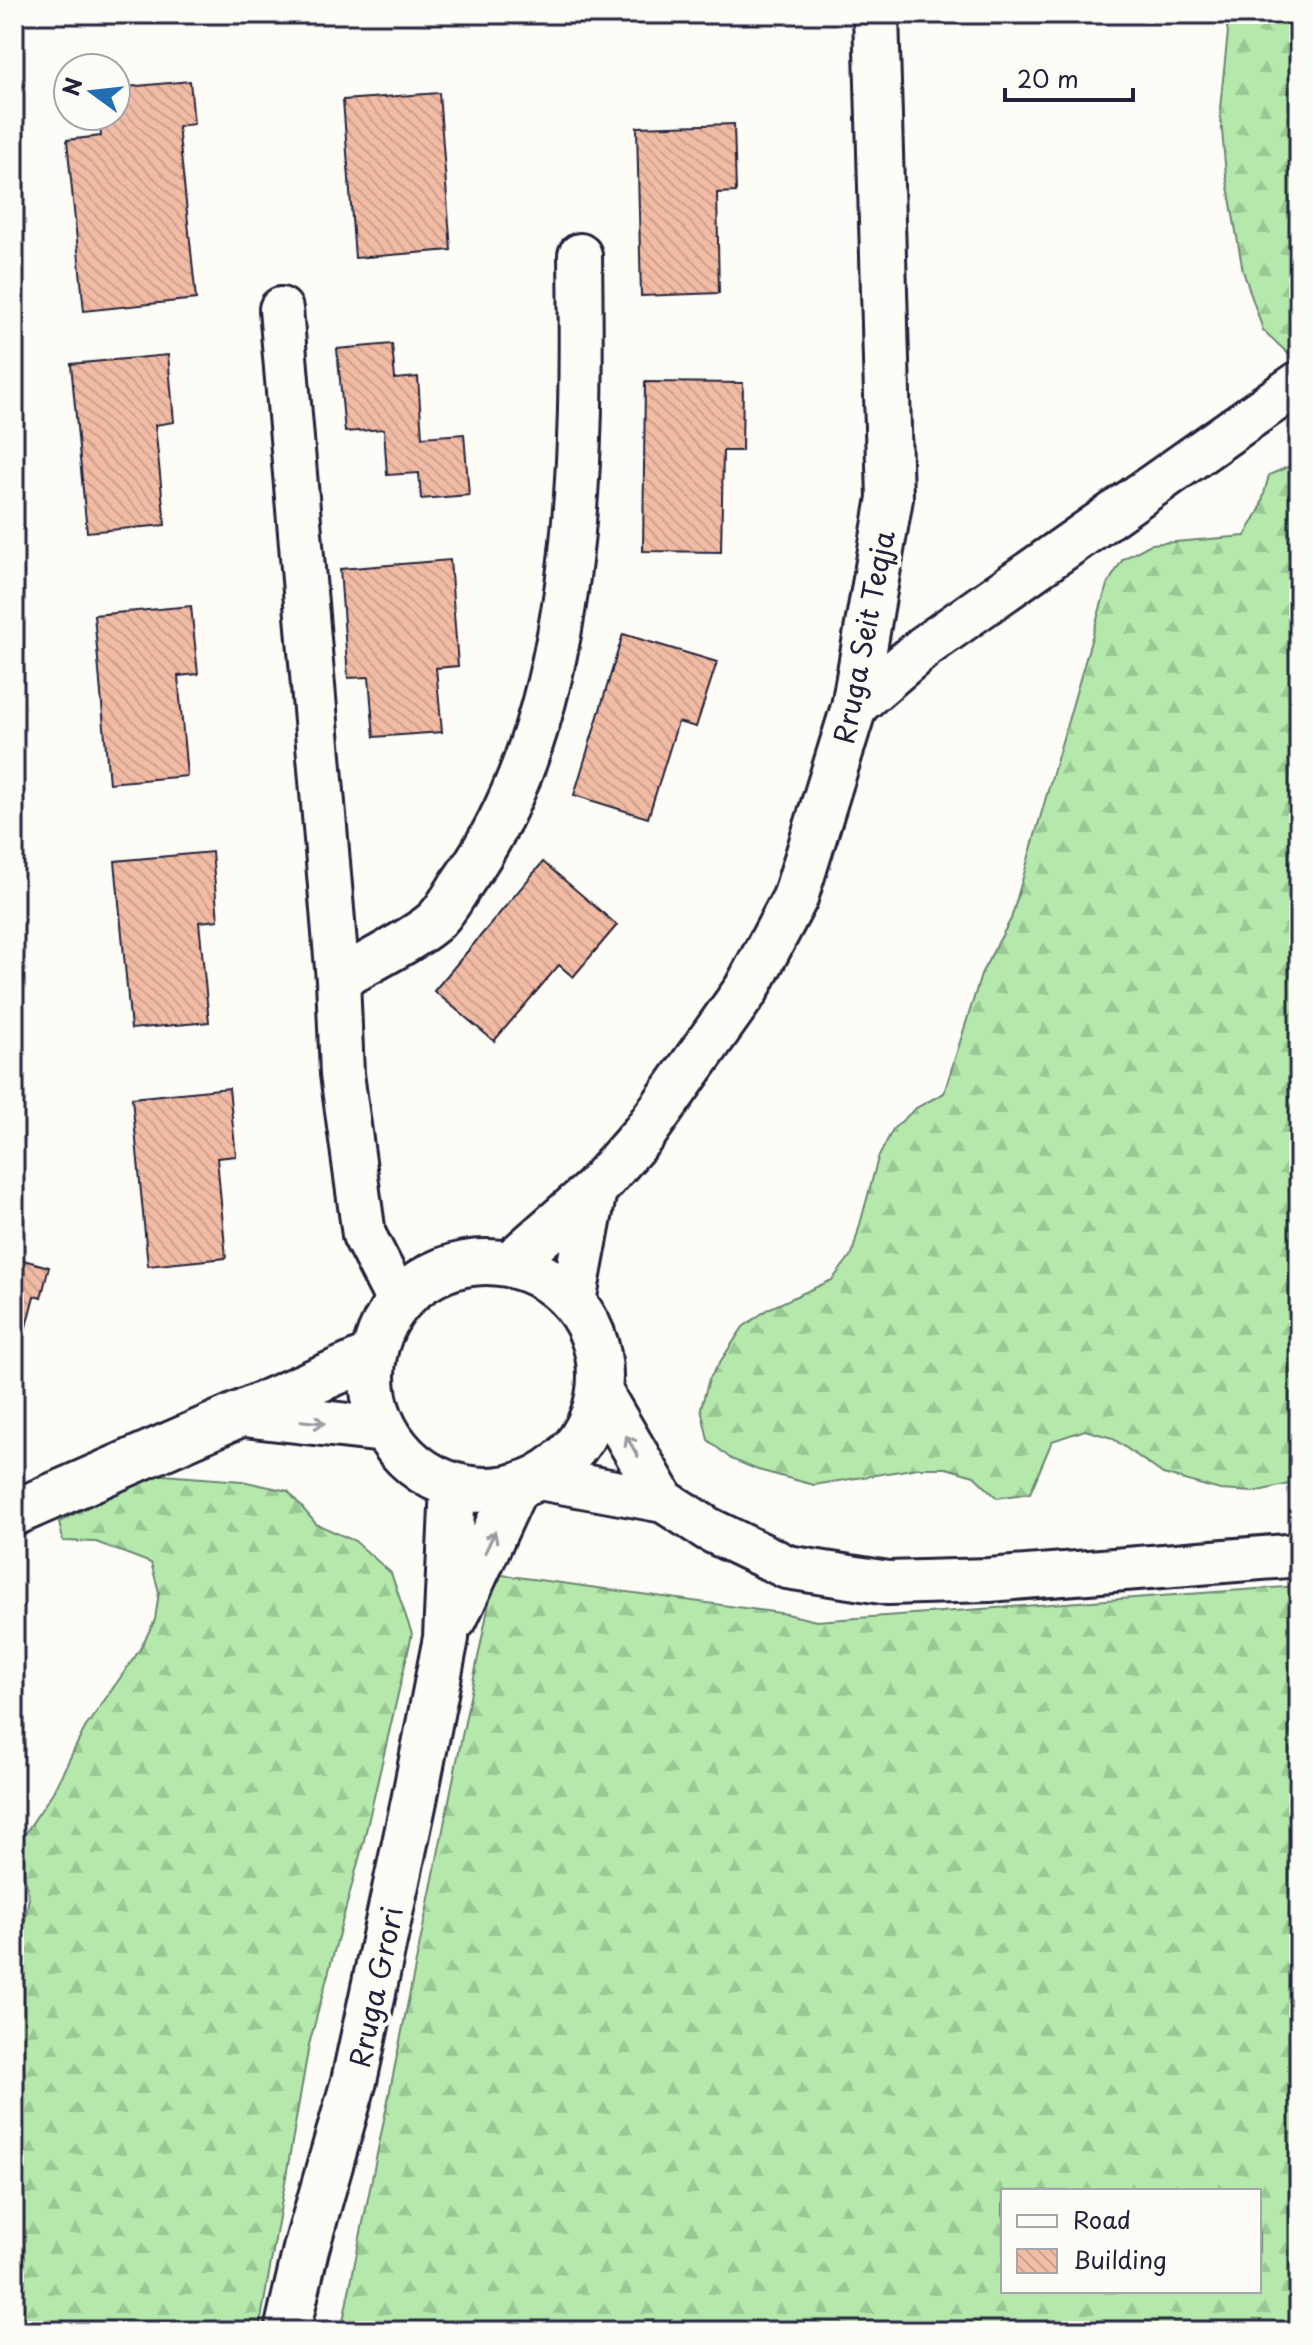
<svg xmlns="http://www.w3.org/2000/svg" width="1313" height="2345" font-family="'Playpen Sans',sans-serif">
	<style>
		.forest { fill: url(#forest-firs); stroke: #6b8673; stroke-width: 2; fill-rule: evenodd }
		.building { fill: url(#building-back-hatch); stroke: #22223b; stroke-width: 2 }
		.lines { fill: none; stroke-linecap: round; stroke-linejoin: round }
		.minor-casing { stroke: #22223b; stroke-width: 48 }
		.tertiary-casing { stroke: #22223b; stroke-width: 50 }
		.secondary-casing { stroke: #22223b; stroke-width: 50 }
		.minor { stroke: #fdfcf7; stroke-width: 42 }
		.tertiary { stroke: #fdfcf7; stroke-width: 44 }
		.secondary { stroke: #fdfcf7; stroke-width: 44 }
		.oneway { stroke: #9a9aa2 }
		.labels { text-anchor: middle; dominant-baseline: central; stroke-width: 8; stroke-linejoin: round; paint-order: stroke }
		.street-label { font-size: 28px; fill: #22223b; stroke: #fdfcf7 }
	</style>
	<defs>
		<pattern id="forest-firs" width="22" height="20" patternUnits="userSpaceOnUse" patternTransform="scale(2)"><rect width="22" height="20" fill="#b4e9ab"/><path d="M5 1l3.5 6h-7zM16 11l3.5 6h-7z" fill="#9ac894"/></pattern>
		<pattern id="building-back-hatch" width="6" height="6" patternUnits="userSpaceOnUse" patternTransform="scale(2)"><rect width="6" height="6" fill="#f1bba4"/><path d="M-1 5l2 2M0 0l6 6M5-1l2 2" fill="none" stroke="#cea08e"/></pattern>
	</defs>
	<rect width="100%" height="100%" fill="#fdfcf7"/>
	<filter id="ink" filterUnits="userSpaceOnUse"><feTurbulence type="fractalNoise" baseFrequency=".0125" numOctaves="2"/><feDisplacementMap in="SourceGraphic" scale="16" xChannelSelector="R" yChannelSelector="G"/><feConvolveMatrix kernelMatrix="1 2 1 2 8 2 1 2 1" color-interpolation-filters="sRGB"/></filter>
	<g filter="url(#ink)">
		<!-- forest -->
		<path class="forest" d="M1224 14H1299V364L1263 330 1243 271 1226 175 1220 108 1228 32Z
			M1299 462V1482L1253 1492 1220 1490 1163 1474 1112 1438 1085 1430 1052 1441 1030 1493 997 1498 974 1476 946 1468H918L814 1485 758 1470 731 1459 708 1440 701 1408 709 1379 743 1327 768 1309 832 1280 852 1254 878 1158 893 1129 916 1108 944 1093 982 972 1011 919 1107 585 1123 559 1151 544 1245 536 1260 509 1269 475Z
			M150 1474 242 1481 288 1491 316 1524 355 1541 391 1573 412 1634 363 1844 309 2045 259 2331H14V1983L29 1898 18 1844 53 1792 85 1728 139 1651 155 1620 159 1592 151 1563 96 1542 63 1541 59 1522Z
			M495 1574 787 1614 816 1621 1299 1586V2331H341ZM1003 2191H1259V2291H1003Z"/>
		<!-- building -->
		<path class="building" d="M190 81 194 124 178 126 196 299 84 311 67 140 101 136 99 116H116V88Z
			M439 93 451 250 355 258 343 100Z
			M734 124 736 192 717 193 719 293 641 296 637 127Z
			M392 344 395 379 418 377 422 437 464 434 469 495 421 499 419 473 387 475 384 429 345 432 337 349Z
			M392 344 395 379 418 377 422 437 464 434 469 495 421 499 419 473 387 475 384 429 345 432 337 349Z
			M168 355 174 422 155 425 165 525 87 532 71 364Z
			M645 382 743 383 742 451H723L721 552 643 551Z
			M450 560 458 666 436 668 442 732 374 737 369 677 348 678 340 569Z
			M450 560 458 666 436 668 442 732 374 737 369 677 348 678 340 569Z
			M191 606 198 674 178 676 187 776 109 783 94 615Z
			M623 634 717 662 696 727 678 722 648 818 574 795Z
			M212 852 218 920 199 922 209 1022 131 1029 115 861Z
			M543 862 617 925 573 977 559 965 494 1041 434 991Z
			M229 1088 236 1156 217 1158 226 1258 148 1266 132 1098Z
			M14 1236 22 1238 16 1258 49 1267 41 1298 34 1296 20 1350 14 1348Z"/>
		<g class="lines">
			<!-- minor casing -->
			<g class="minor-casing">
				<path id="minor" d="M281 309 338 980 342 1074 364 1235 398 1301
					M854 707 924 647 1299 383
					M338 980C362 965 419 937 436 920 447 909 455 893 464 880 583 713 583 453 580 255
					M600 1391 664 1501
					M539 1478 664 1501 708 1529 787 1567 888 1583 989 1580 1299 1555"/>
			</g>
			<!-- tertiary casing -->
			<g class="tertiary-casing">
				<path id="tertiary" d="M244 1414 384 1430
					M14 1513 373 1356"/>
			</g>
			<!-- secondary casing -->
			<g class="secondary-casing">
				<path id="secondary" d="M372 1376a114 114 0 1 1 228 0a114 114 0 1 1-228 0Z
					M511 1263 594 1190 645 1132 746 990 795 898 854 707 890 498 876 14
					M573 1301 594 1190
					M455 1618 516 1486
					M287 2331 306 2249 354 2081 414 1801 446 1638 453 1486"/>
			</g>
			<!-- minor -->
			<use href="#minor" class="minor"/>
			<!-- tertiary -->
			<use href="#tertiary" class="tertiary"/>
			<!-- secondary -->
			<use href="#secondary" class="secondary"/>
		</g>
		<!-- one-way arrows -->
		<defs><path id="oneway-shaft" d="M-6 0H5M1.5-3L5.5 0L1.5 3" fill="none" stroke-width="1.6" stroke-linecap="round" stroke-linejoin="round" transform="scale(2)"/></defs>
		<g class="oneway">
			<use href="#oneway-shaft" transform="translate(313 1422) rotate(6)"/>
			<use href="#oneway-shaft" transform="translate(632 1446) rotate(-120)"/>
			<use href="#oneway-shaft" transform="translate(490 1542) rotate(-65)"/>
		</g>
	</g>
	<g class="labels">
		<!-- street labels -->
		<g class="street-label">
			<text transform="translate(863 637) rotate(-79)">Rruga Seit Teqja</text>
			<text transform="translate(375 1987) rotate(-78)">Rruga Grori</text>
		</g>
	</g>
	<!-- margin -->
	<rect width="1313" height="2345" fill="none" stroke="#fdfcf7" stroke-width="48"/>
	<rect x="24" y="24" width="1265" height="2297" fill="none" stroke="#22223b" stroke-width="3" filter="url(#ink)"/>
	<!-- legend -->
	<rect x="1001" y="2189" width="260" height="104" fill="#fdfcf7" stroke="#a5a5ac" stroke-width="2"/>
	<rect x="1017" y="2215" width="40" height="12" fill="#fdfcf7" stroke="#a5a5ac" stroke-width="2"/>
	<text x="1073" y="2229" font-size="24" fill="#22223b">Road</text>
	<rect x="1017" y="2249" width="40" height="24" fill="url(#building-back-hatch)" stroke="#a5a5ac" stroke-width="2"/>
	<text x="1073" y="2269" font-size="24" fill="#22223b">Building</text>
	<!-- north arrow -->
	<g transform="translate(92 92) rotate(285)"><circle r="38" fill="#fdfcf7" stroke="#a5a5ac" stroke-width="2"/>
	<path d="M0-6L14 30L0 20L-14 30Z" fill="#1f6fb2"/>
	<text y="-12" font-size="22" font-weight="bold" text-anchor="middle" fill="#22223b">N</text>
	</g>
	<!-- scale -->
	<path d="M1005 88v12h128v-12" fill="none" stroke="#22223b" stroke-width="4"/>
	<text x="1017" y="88" font-size="24" fill="#22223b" stroke="#fdfcf7" stroke-width="6" paint-order="stroke">20 m</text>
</svg>
